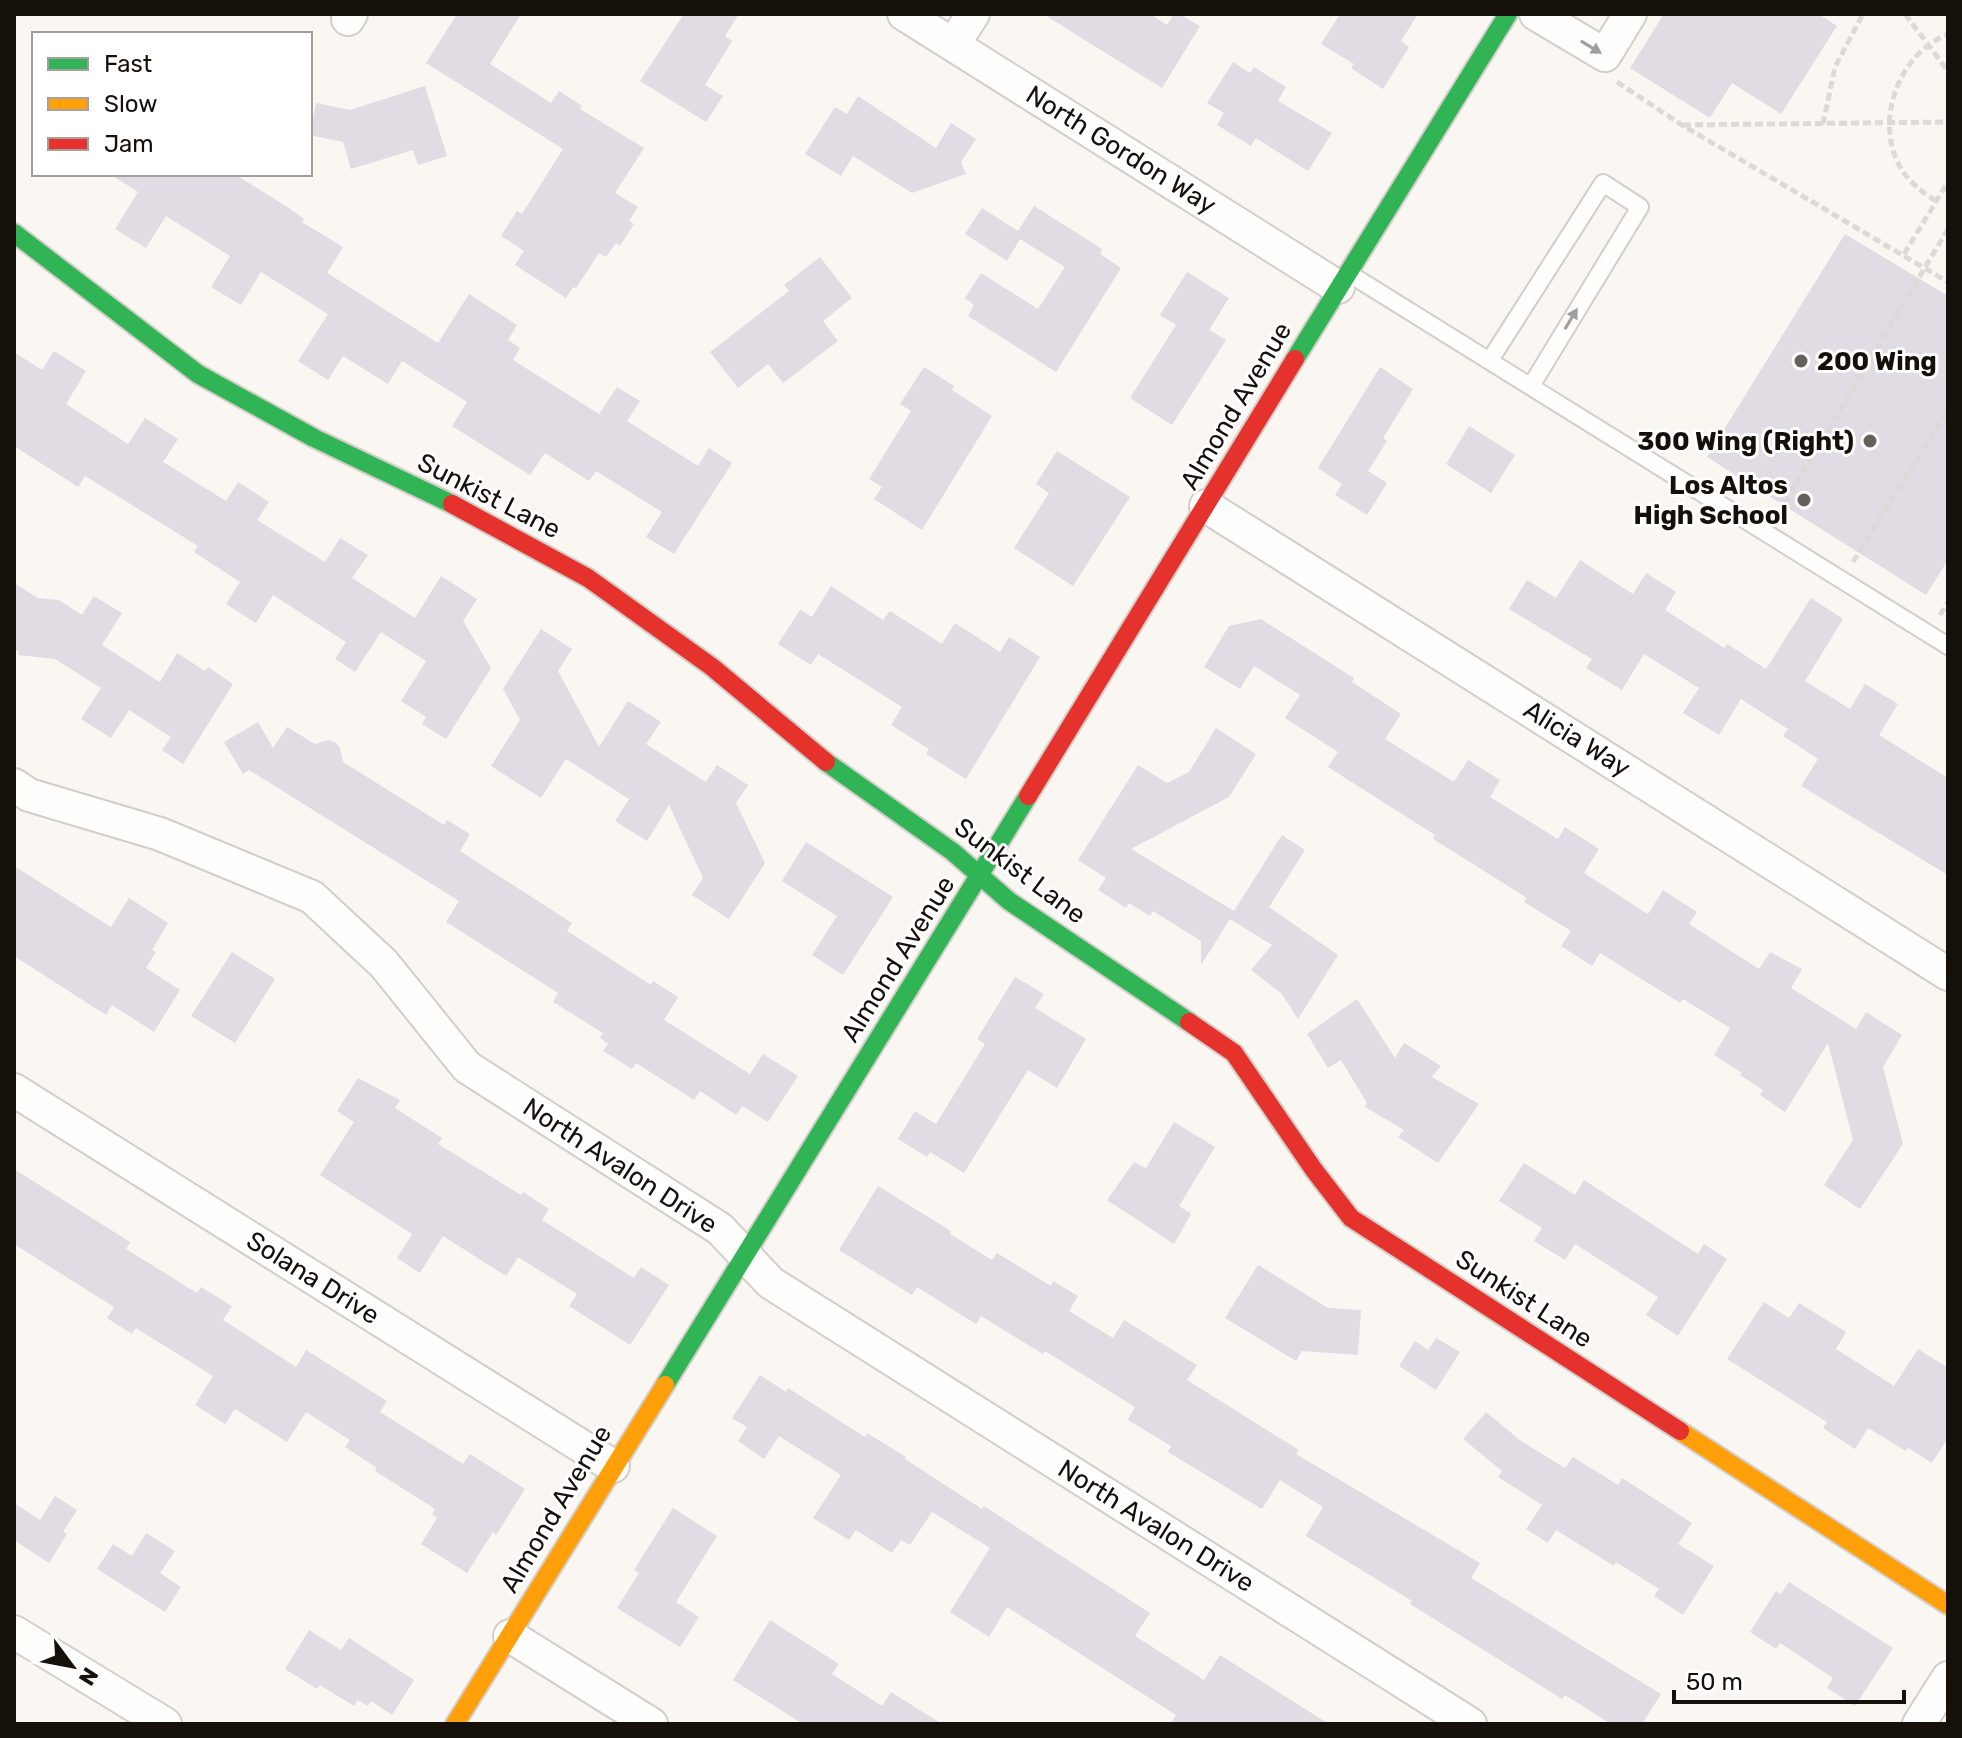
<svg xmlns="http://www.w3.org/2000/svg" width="1962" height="1738" font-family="Rubik,sans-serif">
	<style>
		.building { fill: #e1dbe3 }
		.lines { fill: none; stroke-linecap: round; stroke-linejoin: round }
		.lane-casing { stroke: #d3cec9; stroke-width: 20 }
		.street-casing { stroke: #d3cec9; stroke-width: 36 }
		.fast-casing { stroke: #d3cec9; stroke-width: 22 }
		.slow-casing { stroke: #d3cec9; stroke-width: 22 }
		.jam-casing { stroke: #d3cec9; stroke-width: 22 }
		.path { stroke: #dbdad8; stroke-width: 5; stroke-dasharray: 8 4; stroke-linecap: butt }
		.lane { stroke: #fefefd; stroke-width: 16 }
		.street { stroke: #fefefd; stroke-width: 32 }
		.fast { stroke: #30b455; stroke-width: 18 }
		.slow { stroke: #ff9f0a; stroke-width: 18 }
		.jam { stroke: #e5322d; stroke-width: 18 }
		.oneway { fill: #a19f9c }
		.poi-dot { fill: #66605c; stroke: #fff; stroke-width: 3 }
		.labels { text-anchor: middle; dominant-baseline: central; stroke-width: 6; stroke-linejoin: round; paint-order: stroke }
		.street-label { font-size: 26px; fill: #16100b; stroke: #fff }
		.poi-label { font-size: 26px; font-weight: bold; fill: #16100b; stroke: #fff; text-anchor: end }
	</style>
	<rect width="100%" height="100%" fill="#faf6f2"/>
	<!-- building -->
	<path class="building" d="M457 14H521L490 64 551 103 559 91 582 106 580 109 644 148 615 193 638 207 629 221 634 224 620 246 616 243 606 257 599 253 576 288 573 287 566 298 515 265 524 251 501 236 517 211 522 214 563 149 426 63Z
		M684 14H739L725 36 732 41 705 85 723 96 706 122 640 81Z
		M1043 14H1150L1167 25 1174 14H1179L1200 26 1162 88Z
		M1340 14H1418L1401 41 1409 47 1383 89 1351 68 1354 64 1321 44Z
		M1664 14H1818L1837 26 1781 114 1732 83 1710 118 1630 68Z
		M1233 62 1250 73 1254 67 1286 87 1278 101 1332 133 1308 171 1256 138 1251 146 1217 125 1224 113 1207 103Z
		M425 86 447 156 418 165 413 150 351 169 343 142 310 135 316 103 350 110Z
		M858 96 936 148 951 123 976 139 961 162 966 174 912 193 853 156 841 176 805 154 835 107 847 114Z
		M110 174H234L289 208 304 219 302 222 343 247 327 273 438 343 469 294 517 325 508 340 520 348 513 360 599 414 617 387 640 401 627 421 698 466 709 448 732 463 674 554 646 537 662 512 596 471 589 481 545 453 530 475 452 426 467 402 402 361 388 384 343 356 328 380 298 361 328 314 261 272 241 305 211 287 230 256 166 216 146 248 115 229 138 192Z
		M1034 206 1102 249 1100 254 1121 268 1056 372 968 316 974 305 965 298 981 273 1038 309 1065 267 1020 239 1007 261 965 234 982 208 1018 231Z
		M1845 234 1948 296V560L1926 595 1707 457Z
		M820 257 852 298 823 321 838 341 783 383 768 364 738 388 710 352 789 291 784 285Z
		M1187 272 1229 298 1209 330 1226 340 1172 425 1130 398 1176 325 1160 315Z
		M54 351 86 371 66 404 128 444 145 418 178 439 163 462 226 501 238 482 269 502 257 520 325 562 340 538 368 555 352 578 415 618 441 576 477 599 463 621 491 668 446 739 422 724 426 717 401 701 426 661 381 632 355 672 335 659 346 642 273 595 256 623 226 604 240 582 194 552 198 546 85 476 78 487 14 446V352L42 370Z
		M924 367 954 386 952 390 992 416 922 530 874 499 882 487 869 479 911 411 900 404Z
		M1380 367 1413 389 1383 438 1387 441 1368 471 1387 483 1367 515 1335 495 1342 484 1318 468Z
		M1469 426 1515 455 1491 493 1446 464Z
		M1057 451 1130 497 1073 586 1014 548 1049 493 1036 484Z
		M1580 560 1633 594 1646 573 1676 592 1665 610 1724 648 1727 644 1766 669 1811 598 1843 619 1805 681 1850 709 1865 684 1898 704 1879 735 1948 778V875L1801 786 1818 759 1783 736 1788 729 1741 699 1719 735 1683 713 1699 688 1644 654 1622 690 1586 668 1592 659 1509 609 1527 580 1556 598Z
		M14 583 38 598 59 600 82 615 94 596 122 613 102 645 160 682 177 653 205 671 208 667 233 684 183 764 162 750 171 737 129 710 111 738 81 719 101 688 55 659 18 655 19 651 14 650Z
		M831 586 883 620 890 611 942 644 955 623 1000 652 1009 637 1040 657 966 779 926 754 929 749 891 725 902 707 818 654 811 665 778 644 800 610 812 617Z
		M1261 619 1354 678 1352 682 1401 714 1385 739 1454 782 1468 760 1500 780 1490 797 1558 839 1565 827 1599 849 1584 873 1648 914 1663 890 1697 912 1689 924 1759 969 1770 952 1802 969 1791 988 1856 1029 1866 1012 1902 1035 1883 1067 1903 1144 1860 1209 1824 1185 1853 1140 1828 1043 1785 1112 1760 1095 1763 1090 1740 1075 1742 1073 1714 1055 1730 1028 1683 999 1680 1003 1600 953 1592 966 1561 946 1571 931 1524 902 1527 898 1433 839 1435 835 1328 767 1338 752 1285 718 1300 695 1254 666 1240 689 1204 667 1229 626Z
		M541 629 572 649 558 671 599 747 628 701 661 722 646 744 706 782 717 765 748 785 736 803 765 863 729 919 692 895 703 878 669 805 647 841 615 821 629 799 566 759 541 798 491 766 520 720 503 689Z
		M258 722 273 748 287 727 315 744 328 740 336 743 340 748 343 762 444 825 447 820 470 834 460 851 572 923 567 931 651 985 653 981 678 997 664 1020 750 1074 763 1054 798 1076 768 1122 742 1106 736 1115 700 1091 694 1100 636 1063 632 1069 603 1051 608 1044 600 1038 603 1033 553 1002 558 993 446 922 459 901 249 770 243 774 224 742Z
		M1216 728 1256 754 1229 797 1131 849 1234 911 1282 835 1305 850 1269 907 1338 955 1298 1019 1282 994 1251 970 1272 945 1230 919 1201 965V941L1153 911 1150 916 1129 903 1126 908 1098 890 1106 878 1078 860 1138 765 1167 783 1189 772Z
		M806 842 893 897 843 975 812 955 837 916 782 881Z
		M14 866 111 927 129 898 168 923 152 950 156 952 146 968 180 990 154 1032 112 1005 106 1015 14 956Z
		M232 952 275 979 235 1043 191 1016Z
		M1015 977 1044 994 1035 1008 1086 1039 1057 1088 1028 1070 964 1173 930 1152 927 1157 898 1139 915 1111 936 1124 985 1044 977 1039Z
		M1357 999 1395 1058 1404 1043 1441 1066 1432 1077 1479 1104 1438 1163 1398 1137 1404 1130 1365 1107 1367 1103 1341 1060 1328 1068 1307 1034Z
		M358 1078 400 1100 395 1108 442 1138 438 1144 521 1195 523 1192 549 1209 542 1220 634 1278 641 1267 669 1285 630 1345 569 1306 577 1294 518 1257 506 1276 443 1236 420 1273 397 1258 412 1234 320 1175 354 1122 337 1111Z
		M1174 1122 1215 1147 1179 1206 1191 1214 1174 1244 1107 1200 1134 1162 1146 1168Z
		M1524 1163 1575 1195 1584 1180 1698 1254 1704 1244 1727 1259 1678 1336 1646 1315 1658 1297 1575 1244 1565 1260 1534 1241 1542 1228 1499 1201Z
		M14 1169 130 1242 126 1249 197 1293 201 1287 232 1306 223 1320 296 1367 306 1350 387 1401 380 1412 463 1464 470 1454 525 1489 496 1535 493 1532 467 1573 421 1544 437 1518 432 1514 435 1509 375 1471 377 1468 345 1447 350 1440 306 1412 287 1442 235 1409 225 1424 195 1405 213 1376 136 1328 132 1334 107 1318 114 1307 14 1244Z
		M878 1186 951 1231 950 1234 992 1260 997 1253 1051 1286 1053 1281 1078 1296 1069 1311 1113 1338 1124 1320 1197 1365 1187 1380 1299 1450 1296 1454 1480 1563 1471 1578 1661 1694 1642 1724H1611L1565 1695 1562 1699 1410 1604 1412 1601 1306 1536 1323 1507 1280 1480 1262 1509 1168 1452 1171 1446 1128 1420 1135 1407 1045 1351 1043 1354 981 1316 976 1324 917 1287 912 1295 839 1250Z
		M1258 1265 1328 1308 1361 1310 1358 1355 1302 1351 1296 1361 1225 1318Z
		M1764 1302 1789 1318 1799 1303 1846 1332 1836 1349 1894 1386 1918 1349 1948 1368V1438L1932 1463 1908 1448 1906 1451 1868 1428 1855 1449 1823 1428 1827 1422 1727 1359Z
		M1436 1338 1460 1352 1436 1390 1399 1366 1415 1341 1428 1350Z
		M760 1375 786 1392 788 1388 865 1437 867 1433 906 1457 905 1459 982 1509 984 1506 1150 1613 1135 1636 1204 1680 1220 1655 1329 1724H1171L1176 1715 1007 1607 989 1637 950 1612 990 1548 932 1512 910 1545 901 1540 892 1553 856 1530 849 1540 813 1518 841 1475 779 1436 764 1459 738 1441 747 1427 732 1418Z
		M1486 1412 1521 1441 1565 1468 1573 1457 1618 1485 1622 1478 1692 1523 1678 1544 1714 1566 1683 1615 1654 1596 1659 1589 1616 1562 1614 1566 1556 1530 1548 1543 1526 1529 1542 1505 1498 1477 1502 1471 1463 1439Z
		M55 1496 77 1510 63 1532 67 1534 49 1563 14 1540V1503L40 1520Z
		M673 1508 717 1536 676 1602 699 1617 680 1647 617 1608 639 1573 634 1570Z
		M146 1533 175 1551 160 1573 181 1587 165 1612 97 1569 113 1544 132 1556Z
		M1789 1582 1893 1648 1855 1706 1827 1688 1833 1678 1780 1643 1776 1649 1750 1632 1776 1591 1781 1594Z
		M770 1620 839 1664 832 1674 882 1706 891 1692 942 1724H803L733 1680Z
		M309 1630 341 1650 349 1638 414 1680 392 1715 371 1701 368 1706 358 1700 354 1706 320 1685 317 1689 285 1669Z"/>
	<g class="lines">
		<!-- lane casing -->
		<g class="lane-casing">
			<path id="lane" d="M1348 273 1948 646
				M1490 360 1603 183 1640 207 1531 386"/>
		</g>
		<!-- street casing -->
		<g class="street-casing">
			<path id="street" d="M904 14 1338 287
				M1536 14 1605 55 1630 14
				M348 19 351 14
				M953 45 973 14
				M1206 506 1948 974
				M14 785 29 795 160 834 312 897 384 964 467 1067 720 1229 771 1283 1470 1724
				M14 1090 613 1466
				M14 1632 165 1724
				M510 1636 651 1724
				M1919 1724 1948 1678"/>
		</g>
		<!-- fast casing -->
		<g class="fast-casing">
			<path id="fast" d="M14 233 198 374 314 438 452 504
				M1295 359 1508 14
				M826 762 953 852 1009 901 1189 1022
				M665 1385 1028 796"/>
		</g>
		<!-- slow casing -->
		<g class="slow-casing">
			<path id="slow" d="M1680 1431 1948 1605
				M455 1724 665 1385"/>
		</g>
		<!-- jam casing -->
		<g class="jam-casing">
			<path id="jam" d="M452 504 588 578 712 667 826 762
				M1028 796 1295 359
				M1189 1022 1234 1053 1314 1170 1351 1218 1680 1431"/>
		</g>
		<!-- path -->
		<path class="path" d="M1905 14 1948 71
			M1617 82 1682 125 1948 282
			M1823 124 1835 67 1863 14
			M1683 125 1948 122
			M1936 201C1920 191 1905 179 1897 161 1876 114 1901 53 1948 34
			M1904 254 1948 182
			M1778 514 1948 229
			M1853 562 1948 410
			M1940 615 1948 602"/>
		<!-- lane -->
		<use href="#lane" class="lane"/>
		<!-- street -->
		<use href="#street" class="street"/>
		<!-- fast -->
		<use href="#fast" class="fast"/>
		<!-- slow -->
		<use href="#slow" class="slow"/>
		<!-- jam -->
		<use href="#jam" class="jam"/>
	</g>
	<!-- one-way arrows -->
	<defs><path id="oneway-solid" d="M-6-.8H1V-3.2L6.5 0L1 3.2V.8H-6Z" transform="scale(2)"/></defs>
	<g class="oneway">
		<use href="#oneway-solid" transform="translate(1591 47) rotate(31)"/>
		<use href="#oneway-solid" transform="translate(1571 319) rotate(-59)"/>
	</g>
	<!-- markers -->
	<g class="poi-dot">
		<circle cx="1801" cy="361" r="8"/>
		<circle cx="1870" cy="441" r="8"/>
		<circle cx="1804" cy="500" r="8"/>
	</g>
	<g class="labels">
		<!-- street labels -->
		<g class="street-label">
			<text transform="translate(1121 150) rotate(32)">North Gordon Way</text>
			<text transform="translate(1236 406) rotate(-59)">Almond Avenue</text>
			<text transform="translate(489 496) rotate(27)">Sunkist Lane</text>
			<text transform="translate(1577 739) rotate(32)">Alicia Way</text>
			<text transform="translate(1020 871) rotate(37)">Sunkist Lane</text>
			<text transform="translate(898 959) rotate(-58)">Almond Avenue</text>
			<text transform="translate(620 1166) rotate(33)">North Avalon Drive</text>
			<text transform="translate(313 1278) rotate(32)">Solana Drive</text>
			<text transform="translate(1524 1299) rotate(33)">Sunkist Lane</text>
			<text transform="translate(556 1509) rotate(-59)">Almond Avenue</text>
			<text transform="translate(1156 1526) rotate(32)">North Avalon Drive</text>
		</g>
		<!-- poi labels -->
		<g class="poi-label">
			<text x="1817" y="361" text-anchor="start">200 Wing</text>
			<text x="1854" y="441">300 Wing (Right)</text>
			<text x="1788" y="485">Los Altos<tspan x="1788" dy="30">High School</tspan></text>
		</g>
	</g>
	<!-- border -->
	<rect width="1962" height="1738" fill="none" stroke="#16100b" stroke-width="32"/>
	<!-- legend -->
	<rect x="32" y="32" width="280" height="144" fill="#ffffff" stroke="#a29f9d" stroke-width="2"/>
	<rect x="48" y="58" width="40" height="12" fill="#30b455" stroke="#a29f9d" stroke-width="2"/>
	<text x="104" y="72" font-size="24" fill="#16100b">Fast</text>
	<rect x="48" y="98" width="40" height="12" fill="#ff9f0a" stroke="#a29f9d" stroke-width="2"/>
	<text x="104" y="112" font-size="24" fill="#16100b">Slow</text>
	<rect x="48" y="138" width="40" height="12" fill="#e5322d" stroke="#a29f9d" stroke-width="2"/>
	<text x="104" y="152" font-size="24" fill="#16100b">Jam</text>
	<!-- north arrow -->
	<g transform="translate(72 1666) rotate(122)" stroke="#ffffff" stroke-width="6" paint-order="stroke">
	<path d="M0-6L14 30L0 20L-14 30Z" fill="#16100b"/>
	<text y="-12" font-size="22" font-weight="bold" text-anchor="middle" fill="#16100b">N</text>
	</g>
	<!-- scale -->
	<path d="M1674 1690v12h230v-12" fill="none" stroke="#16100b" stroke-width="4"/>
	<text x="1686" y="1690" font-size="24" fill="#16100b" stroke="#ffffff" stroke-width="6" paint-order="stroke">50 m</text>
</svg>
